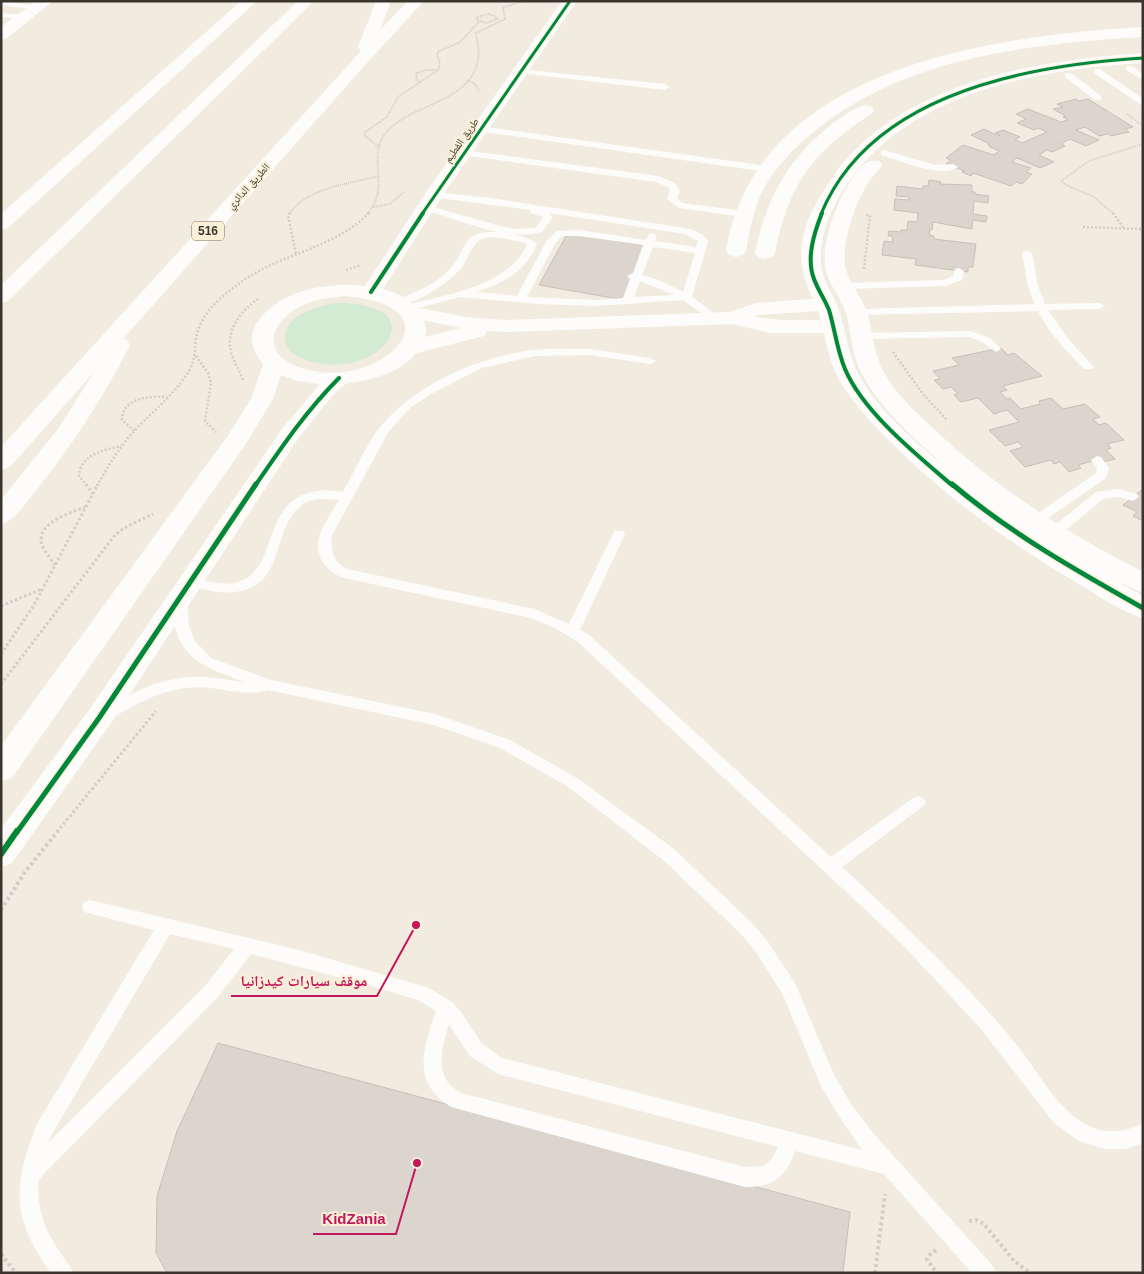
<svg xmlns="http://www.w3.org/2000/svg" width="1144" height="1274" font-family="Helvetica,'Noto Naskh Arabic',sans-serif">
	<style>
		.green { fill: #d3ead3 }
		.building { fill: #dcd5cd; stroke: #c6c0b7 }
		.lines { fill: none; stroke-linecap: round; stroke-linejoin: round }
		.path-far3 { stroke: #cfcec8; stroke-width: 2; stroke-dasharray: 1 1; stroke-linecap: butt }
		.path-far2 { stroke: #cfcec8; stroke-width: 2.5; stroke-dasharray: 2 2; stroke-linecap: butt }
		.path-far1 { stroke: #cfcec8; stroke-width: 3; stroke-dasharray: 2.5 2.5; stroke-linecap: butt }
		.path { stroke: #cfcec8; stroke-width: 4; stroke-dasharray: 3 3; stroke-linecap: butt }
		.lane { fill: #fdfcfa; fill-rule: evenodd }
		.street { fill: #fdfcfa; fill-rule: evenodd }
		.secondary { fill: #fdfcfa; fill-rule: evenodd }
		.highway { fill: #fdfcfa; fill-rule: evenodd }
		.cycleway-far3-casing { stroke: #faf0d8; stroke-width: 5 }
		.cycleway-far2-casing { stroke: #faf0d8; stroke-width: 6 }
		.cycleway-far1-casing { stroke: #faf0d8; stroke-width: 8 }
		.cycleway-casing { stroke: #faf0d8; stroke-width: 9 }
		.cycleway-far3 { stroke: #00873e; stroke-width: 3 }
		.cycleway-far2 { stroke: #00873e; stroke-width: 4 }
		.cycleway-far1 { stroke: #00873e; stroke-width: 5 }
		.cycleway { stroke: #00873e; stroke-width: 6 }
		.labels { text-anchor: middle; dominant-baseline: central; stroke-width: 4; stroke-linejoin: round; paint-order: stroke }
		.far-street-label { font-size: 11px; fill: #3a362d; stroke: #faf0d8 }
		.shield { fill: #faf0d8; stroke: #746e60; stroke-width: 1 }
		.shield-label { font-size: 12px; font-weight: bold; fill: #3a362d }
		.leader { fill: none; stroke: #c2185b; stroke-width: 2 }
		.callout-dot { fill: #c2185b; stroke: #faf0d8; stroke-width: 2 }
		.callout-label { font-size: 15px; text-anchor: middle; font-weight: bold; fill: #c2185b; stroke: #faf0d8; stroke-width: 4; stroke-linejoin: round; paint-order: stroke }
	</style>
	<rect width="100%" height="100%" fill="#f2ece0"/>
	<!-- green -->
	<path class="green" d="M336 303C439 302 382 384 306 360 297 357 286 350 285 340 283 315 317 307 336 303Z"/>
	<!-- building -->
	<path class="building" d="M1076 99 1079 101 1088 99 1133 127 1125 129 1129 132 1111 136 1108 134 1099 136 1085 127 1076 130 1099 140 1086 146 1070 139 1061 144 1065 146 1052 152 1047 150 1039 155 1054 162 1040 168 1017 158 1012 162 1031 168 1026 172 1032 174 1022 184 1016 182 1011 186 973 173 971 176 962 172 965 171 946 164 951 160 946 158 963 145 994 155 999 151 990 147H992L988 145 990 144 971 135 984 129 998 136 1000 135 995 133 1003 130 1020 137 1015 140 1022 143 1047 132 1038 128 1034 130 1017 123 1026 119 1016 114 1028 109 1061 122 1068 120 1063 117 1066 116 1053 109 1063 107 1057 104Z
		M929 180 941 182 940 184 972 185V192H975V194L989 196 988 203 974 201 973 214 987 216 986 222 973 220 972 229 933 222 932 230 930 229 929 235 934 236V239L976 244 973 267H968V272L915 265 916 259 882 255 884 241 893 242 892 236H888L889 231 901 232V230H907L908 221 917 222 918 213 894 210 895 199 909 200V197L896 196 897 186 923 189V186H928Z
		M573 234 644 245 624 300 539 285 566 236Z
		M1001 348 1008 355 1014 353 1042 376 1003 386 1007 390 1000 392 1007 399 1010 398 1021 409 1040 404 1039 401 1051 398 1063 409 1085 404 1100 417 1093 419 1099 425 1106 423 1124 440 1107 444 1111 448 1106 450 1115 459 1103 462 1100 459 1078 465 1081 468 1069 472 1060 462 1054 464 1051 460 1025 467 1010 451 1023 447 1018 442 1005 446 989 430 1019 422 1007 410 994 414 978 398 961 402 954 395 958 394 951 387 943 389 934 380 940 379 933 371 959 365 952 358Z
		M1143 489V521L1133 516 1137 512 1123 505Z
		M218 1043 850 1212 843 1273H167L156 1253 157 1196 177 1131Z"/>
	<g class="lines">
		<!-- path-far3 -->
		<path class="path-far3" d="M488 14 495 16 497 19 487 23 477 20V17Z
			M467 80 474 83 479 91
			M419 82 416 78 417 73 425 70H436
			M1127 114 1143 126
			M378 146 365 136V132L387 117 398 97 438 70 440 63 437 55 439 51 459 43 479 22
			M374 207 390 204 404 192
			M289 214C308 187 349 184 379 176
			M367 214C391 189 367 158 385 134 409 103 470 104 478 60 480 51 477 42 476 33L505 19 503 8 522 1
			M1114 214 1094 197 1068 186 1061 181 1089 161 1143 144"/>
		<!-- path-far2 -->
		<path class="path-far2" d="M290 213 288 215 296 254
			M1113 213 1123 227
			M1083 227 1143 229
			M864 269 870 215H866
			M346 270 361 265
			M893 352 923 394 947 420
			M196 356 208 373 211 383 205 421 216 432
			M243 380C240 371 235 364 232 355 224 331 240 312 258 299
			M134 431 122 420C123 397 149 396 167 397
			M87 486 79 476C80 455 103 450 121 446
			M97 486C108 466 120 446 135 430 154 410 175 394 189 371 195 360 195 350 196 338 200 315 219 298 237 285 278 253 331 251 369 213"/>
		<!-- path-far1 -->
		<path class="path-far1" d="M86 484 93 494
			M55 565C51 559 45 552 42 545 35 523 70 513 85 507
			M1 606 42 589
			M1 654 34 605 98 484
			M1 684 115 535 124 528 153 514
			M57 832 156 711"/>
		<!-- path -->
		<path class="path" d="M1 910 25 872 58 831
			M969 1221 976 1220 984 1224 1014 1261 1030 1273
			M936 1250 928 1256 927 1260 937 1273
			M1 1254 16 1273
			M875 1273 885 1194"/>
		<!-- lane -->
		<path class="lane" d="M1 1 38 6 42 8 38 10 1 5Z
			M1 13 25 15 29 17 25 19 1 17Z
			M1126 66H1132L1143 74V80L1126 70Z
			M517 69 665 84 669 87 665 90 520 73H517Z
			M1094 69H1100L1143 99V106L1094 73Z
			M1065 73H1071L1101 96V100H1095L1065 77Z
			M480 126 768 166 773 169 768 172 477 131V127Z
			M464 150 658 176 675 183 680 191 677 198 682 203 744 211 749 214 744 217 679 208 667 199 670 191 668 187 656 182 461 155V151Z
			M884 150 935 165 953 164 958 167C943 179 898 160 881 155V151Z
			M434 192 491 198 691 229 703 235 708 241 692 297 722 319 721 321H713L683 300 596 306 538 304 460 297 407 311 403 310 402 308 403 306C444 295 508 287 527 245L525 243C513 241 494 234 482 239 472 243 468 259 462 267 452 281 412 308 395 304L394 302 395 300C417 292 440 283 454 264 461 255 464 241 474 235 486 228 528 234 537 244 525 272 504 283 476 292L517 296 547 240 557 231 579 230 646 240 649 234 652 233 657 236 655 241 696 247 698 241 685 234 549 213 553 217 542 232C503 242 461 219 423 210L421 208 426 205 500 226 515 229 536 228 543 217 531 213 530 210 431 197V193ZM562 236H579L643 245 633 273 627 276 630 279 623 298 596 300 527 297 556 242ZM653 247 695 253 683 292 659 280 642 275ZM640 281 674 295 634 297Z
			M1027 250 1032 253 1038 286 1045 304 1100 303 1105 306 1100 309 1048 310 1069 340 1092 365 1094 367 1092 369H1084C1067 352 1049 333 1038 311L856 315 851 312 856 309 1035 304 1028 286 1022 253Z
			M959 268 964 271 962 280 945 286 843 289 838 286 843 283 944 280 953 276 955 269Z
			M971 331 990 338 1001 349 996 352 982 342 970 337 860 339 855 336 860 333Z
			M591 349 650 358 656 361 650 364 591 355 535 356 482 368 431 394 410 408 389 431 332 535C331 550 332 562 347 569L534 609 569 624 613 534 614 531H624L625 534 580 630 588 634 831 857 913 798 918 796 923 798 926 802 923 806 842 867C894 915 946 964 993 1017 1004 1030 1015 1042 1025 1056 1042 1079 1058 1108 1085 1124 1104 1135 1123 1132 1143 1124V1143L1125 1149H1105L1079 1141 1054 1123 981 1029 901 943 578 642 555 628 531 618 344 578C326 572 313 554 320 534 324 523 333 511 339 500 327 499 312 497 302 505 270 529 287 586 235 592 220 594 204 589 189 587L184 585 182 582 184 579 189 577C203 580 220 586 235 583 281 573 258 500 317 491 325 489 335 491 343 492 354 473 368 441 381 426 416 384 480 356 534 350 553 348 572 349 591 349Z
			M1097 456 1101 457 1109 468 1106 478 1038 525H1030L1028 522 1030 519 1096 473 1097 468 1091 460Z
			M1119 489 1137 494 1139 497 1133 501 1119 497 1103 499 1058 537H1048L1047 534 1048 531 1096 492Z
			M180 594 185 596 187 599 189 626 195 641 211 658 271 680 435 714 510 740 577 778 674 849 752 923 768 942 795 983 834 1075 851 1104 873 1133 993 1266 996 1273H972L884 1174 795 1151C786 1177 774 1187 745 1187L451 1107C411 1082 423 1049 436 1011L418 1000 382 989 251 954 217 998 39 1179C36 1204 43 1226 56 1246 61 1255 69 1263 73 1273H51C10 1217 13 1183 38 1122L154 930 84 912 82 907 84 902 90 900 299 950 429 988 452 1002 461 1012 482 1044 502 1058 862 1150 839 1116 821 1086 783 995 756 952 740 933 662 859 567 786 500 748 434 725 268 690C249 696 229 690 210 688 174 684 144 699 114 717L109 719 104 717 102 713C106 706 116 702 124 698 148 684 175 676 202 677 217 677 231 681 245 682 215 671 182 662 175 626 174 617 175 608 173 599L175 596ZM170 934 234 949 205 986 48 1143 52 1134ZM449 1024 470 1056 498 1074 778 1147 773 1157 764 1166 745 1167 461 1093C433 1078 441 1050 449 1024Z"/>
		<!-- street -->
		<path class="street" d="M1143 27V37C1028 44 901 57 810 135 791 151 771 172 760 196 753 214 749 232 746 251L743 255 736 257 729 255 726 251C756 67 991 36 1143 27Z
			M1143 53V63C1035 70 903 92 842 192 829 213 819 238 821 264 822 282 835 296 840 313 846 332 848 353 857 371 875 409 920 446 952 472 919 443 871 403 856 360 850 343 851 325 844 308 839 295 829 284 826 271 820 247 835 207 847 187 855 175 863 157 879 161L882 165C878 171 872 177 868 183 855 203 840 246 846 270 850 284 861 296 866 310 873 330 873 350 882 369 894 393 915 411 934 429 996 488 1067 533 1143 572V593L1116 581 1143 596V618C1120 611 1099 596 1079 584 1016 547 956 505 903 454 882 434 861 413 845 389 833 372 828 353 824 333H770L732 324 506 332 487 331 484 336 409 355 401 353 398 348 401 343 461 328 403 316 399 312 403 308 410 306 466 317 506 320 730 312 756 303 813 299C794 261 799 231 821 195 828 185 834 173 842 164 913 80 1040 60 1143 53ZM818 311 821 320H782L754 317 759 315Z
			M865 105 871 106 874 110 871 114C813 151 788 185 775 253L772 257 765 259 758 257 755 253C766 199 788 159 832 124 842 117 853 108 865 105Z"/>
		<!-- secondary -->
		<path class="secondary" d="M562 1H577L443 195 383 289C401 294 413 301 422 317 427 325 427 334 423 342 412 367 385 376 361 381 356 382 350 382 346 384 334 390 308 427 298 439L109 726 12 863 1 867V829L89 710 282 429 320 384 297 381 281 375 273 399 245 445 12 778 1 781V746L227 437 251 399 263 364C250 348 247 333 262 316 287 288 329 282 365 286L427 191ZM344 296C466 306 381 391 305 369 261 357 266 323 303 305 316 299 330 298 344 296Z"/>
		<!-- highway -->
		<path class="highway" d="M36 1H53L7 38 1 40V27Z
			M241 1H257L8 228 1 230V214Z
			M298 1H314L8 301 1 303V285Z
			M376 1H391L380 30 408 1H424L365 65 123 339 127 340 130 345C103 398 71 447 34 493 24 505 16 520 1 524V500L58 429 94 372 10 467 1 470V447L361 51 358 47Z"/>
		<!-- cycleway-far3 casing -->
		<g class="cycleway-far3-casing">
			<path id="cycleway-far3" d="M422 214 570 1
				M821 214C871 93 1028 65 1143 58"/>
		</g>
		<!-- cycleway-far2 casing -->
		<g class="cycleway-far2-casing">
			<path id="cycleway-far2" d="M822 213C814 233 806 258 814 279 818 290 825 300 829 310 835 330 837 350 845 369 863 412 918 456 953 486
				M371 292 423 213
				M255 486C281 448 306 411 339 378"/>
		</g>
		<!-- cycleway-far1 casing -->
		<g class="cycleway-far1-casing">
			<path id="cycleway-far1" d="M952 484C1010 533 1077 571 1143 608
				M17 832 99 718 256 484"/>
		</g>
		<!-- cycleway casing -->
		<g class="cycleway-casing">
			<path id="cycleway" d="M1 854 17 831"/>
		</g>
		<!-- cycleway-far3 -->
		<use href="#cycleway-far3" class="cycleway-far3"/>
		<!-- cycleway-far2 -->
		<use href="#cycleway-far2" class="cycleway-far2"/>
		<!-- cycleway-far1 -->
		<use href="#cycleway-far1" class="cycleway-far1"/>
		<!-- cycleway -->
		<use href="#cycleway" class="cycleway"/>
	</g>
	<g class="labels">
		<!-- far-street labels -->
		<g class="far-street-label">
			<text transform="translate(461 140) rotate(-55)">طريق الفطيم</text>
			<text transform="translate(248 186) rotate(-48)">الطريق الدائري</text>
		</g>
		<!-- shield labels -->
		<rect class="shield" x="192" y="221.5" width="32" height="19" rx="4"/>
		<g class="shield-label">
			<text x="208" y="231">516</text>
		</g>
	</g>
	<!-- callouts -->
	<path class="leader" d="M416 925L377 996H231M417 1163L396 1234H313"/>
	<g class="callout-dot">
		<circle cx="416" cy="925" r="5"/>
		<circle cx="417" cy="1163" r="5"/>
	</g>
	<g class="callout-label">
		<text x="304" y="986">موقف سيارات كيدزانيا</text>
		<text x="354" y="1224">KidZania</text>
	</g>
	<!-- border -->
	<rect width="1144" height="1274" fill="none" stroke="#3a362d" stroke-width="5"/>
</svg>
